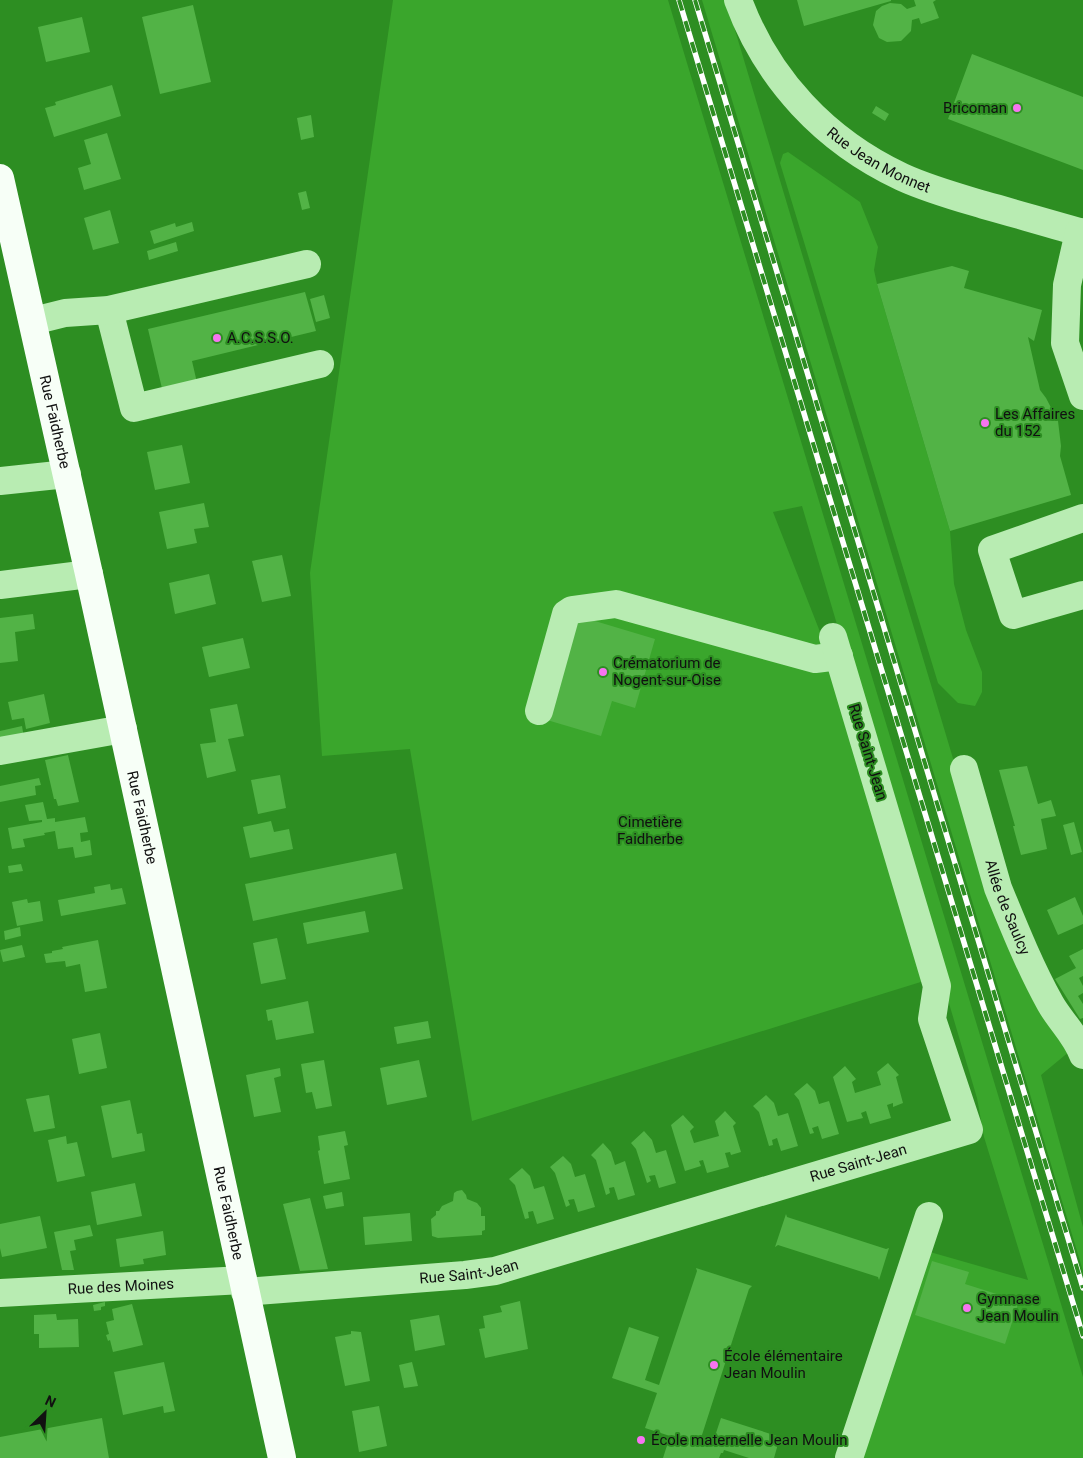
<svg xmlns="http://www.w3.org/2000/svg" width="1083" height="1458" font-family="Roboto,sans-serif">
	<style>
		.green { fill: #3aa62c }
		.building { fill: #52b346 }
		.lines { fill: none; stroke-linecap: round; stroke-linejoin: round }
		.minor { stroke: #b8ecb2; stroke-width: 28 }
		.major { stroke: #f7fff7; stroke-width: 28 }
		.rail-casing { stroke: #fff; stroke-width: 5.5 }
		.rail { stroke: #2d8e22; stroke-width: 4; stroke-dasharray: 11; stroke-linecap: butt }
		.poi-dot { fill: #f774f1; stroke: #2d8e22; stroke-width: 2 }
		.labels { text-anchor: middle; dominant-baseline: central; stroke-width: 4; stroke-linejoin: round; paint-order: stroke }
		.poi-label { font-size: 15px; fill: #111; stroke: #2d8e22; text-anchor: start }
		.street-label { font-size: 15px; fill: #111; stroke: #2d8e22 }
		.park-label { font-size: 15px; fill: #111; stroke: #2d8e22 }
	</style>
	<rect width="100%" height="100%" fill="#2d8e22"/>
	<!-- green -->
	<path class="green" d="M393 0H668L1083 1377V1458H856L923 1250 1028 1280 984 1137 977 1098 802 506 773 512 822 637 924 981 472 1121 410 749 322 756 310 573Z
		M702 0H726L984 862 1070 1051 1041 1075 1083 1227V1271Z
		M788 152 860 202 878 247 874 270 877 284 950 531 954 584 966 630 982 672V692L975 706 958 703 938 683 780 163 783 154Z"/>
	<!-- building -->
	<path class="building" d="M797 0H891V1L804 26Z
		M914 0H936L933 2 939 18 921 24 919 18 912 20 911 31 901 41 887 42 879 38 873 25 876 11 882 6 890 3 901 4 907 9 916 6Z
		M193 5 211 82 160 94 142 17Z
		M82 17 90 52 46 62 38 27Z
		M972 54 1083 97V170L948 119Z
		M112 85 121 116 54 137 45 108 56 105 55 102Z
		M876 106 889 114 885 121 872 113Z
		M311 115 314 137 301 140 297 118Z
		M107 133 121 179 84 190 78 168 91 164 84 140Z
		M306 191 310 208 302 210 298 193Z
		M110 210 119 243 93 250 84 218Z
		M192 222 194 231 154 244 150 231 175 223 176 227Z
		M176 242 178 251 149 260 147 251Z
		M952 266 969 271 964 288 1042 310 1034 341 1028 337 1040 390 1046 398 1058 421 1061 446 1060 456 1071 495 950 531 877 284Z
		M305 292 316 331 192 361 198 387 164 397 148 329Z
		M324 295 330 318 316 322 310 299Z
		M182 445 190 483 155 490 147 452Z
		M204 503 209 527 194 529 197 543 167 549 159 512Z
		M282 555 291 596 262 602 252 561Z
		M209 574 216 604 175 614 169 583Z
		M33 614 35 629 15 632 18 661 0 663V618Z
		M575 615 655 639 635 708 612 701 601 736 547 720Z
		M243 638 250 668 209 677 202 647Z
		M44 694 50 723 26 729 24 718 12 720 8 702Z
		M237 704 244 736 228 739 236 771 207 778 200 744 216 742 210 709Z
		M22 726 24 738 0 743V731Z
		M68 755 79 802 58 806 56 799H54L45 760Z
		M1027 766 1038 804 1051 800 1056 816 1041 819 1047 849 1021 855 1013 826H1015L999 770Z
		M280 775 286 808 258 814 251 780Z
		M39 778 41 785 35 786 36 795 0 802V786Z
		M43 802 47 819 55 818V822L85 817 88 832 80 833 81 842 90 840 92 855 75 858 73 847 58 849 55 831 44 833 45 835 23 839 25 847 12 849 8 828 42 822V820L29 821 25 805Z
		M271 821 274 832 289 829 293 849 250 858 243 827Z
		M1074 822 1082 852 1071 855 1063 825Z
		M396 853 403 889 253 921 245 884Z
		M21 864 23 871 9 873 8 866Z
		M110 884 111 890 122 888 126 904 61 916 58 900 95 893 94 887Z
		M1075 897 1083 916V924L1058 935 1047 910Z
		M27 899 28 903 40 901 43 921 17 926 12 902Z
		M365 911 369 932 307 944 303 923Z
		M20 927 21 936 5 940 4 931Z
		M277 938 286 979 261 984 253 943Z
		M98 940 107 988 85 992 80 964 66 967 65 961 46 963 44 954 52 953V951L63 949 62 947Z
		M22 945 25 957 3 962 0 950Z
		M1083 949V976L1079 978 1083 986V993L1078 996 1083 1004V1018L1080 1019 1055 979 1076 968 1069 956Z
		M308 1001 314 1033 276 1040 272 1020 268 1021 266 1010Z
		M428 1021 431 1038 397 1044 394 1027Z
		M100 1033 107 1068 79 1074 72 1039Z
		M324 1060 332 1106 316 1109 312 1092 306 1093 301 1064Z
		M419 1060 427 1097 387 1105 380 1068Z
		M888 1063 899 1075 896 1077 903 1103 893 1107V1103L887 1105 891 1118 870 1124 866 1111 861 1113 863 1118 847 1122 833 1077 845 1066 856 1079 852 1082 855 1093 881 1085 877 1072Z
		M280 1068 281 1076 274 1078 281 1112 254 1117 246 1075Z
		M807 1083 815 1091 819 1104 829 1101 839 1134 822 1139 818 1126 812 1128 814 1133 810 1134 799 1100 794 1094Z
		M49 1095 55 1128 34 1132 26 1099Z
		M766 1095 774 1103 778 1116 788 1113 798 1146 781 1151 777 1138 772 1140 773 1145 769 1146 759 1112 753 1106Z
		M130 1100 137 1134 142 1133 145 1151 112 1158 101 1106Z
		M725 1111 736 1123 733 1126 741 1152 731 1155 730 1152 725 1153 729 1167 707 1173 703 1160 699 1161 701 1166 685 1171 671 1125 683 1115 694 1127 690 1131 694 1143 719 1136 715 1121Z
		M345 1131 348 1145 344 1146 350 1179 324 1184 318 1151 320 1150 318 1136Z
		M644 1131 652 1140 656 1153 666 1150 676 1183 659 1188 655 1175 649 1176 651 1181 647 1183 636 1149 631 1143Z
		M66 1136 67 1144 77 1142 85 1176 57 1182 48 1140Z
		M603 1143 611 1152 615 1165 625 1161 635 1195 618 1200 614 1187 609 1188 610 1193 606 1195 596 1160 591 1155Z
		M563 1156 571 1164 575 1177 585 1174 595 1207 578 1212 574 1199 568 1200 570 1205 566 1207 555 1173 550 1167Z
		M522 1168 530 1176 534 1189 544 1186 554 1219 537 1224 533 1211 528 1212 529 1218 525 1219 515 1185 509 1179Z
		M135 1183 142 1216 97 1225 91 1192Z
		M462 1190 466 1195 467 1199 477 1203 481 1208V1216H485V1230L482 1231V1235L438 1238 432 1236 431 1219 436 1215V1211H439L442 1206 453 1201 454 1193 457 1191Z
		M342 1192 344 1206 326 1209 323 1196Z
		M310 1198 328 1269 300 1271 283 1204Z
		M410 1213 412 1241 365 1245 363 1217Z
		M786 1214 787 1217 886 1249 889 1248 879 1280 878 1277 778 1245 775 1247Z
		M40 1216 47 1248 2 1257 0 1248V1224Z
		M90 1225 93 1236 74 1240 76 1250 70 1251 74 1270H62L54 1232Z
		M163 1231 166 1255 143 1259 144 1264 120 1267 116 1239Z
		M932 1261 969 1272 965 1284 1019 1301 1005 1344 915 1315Z
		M696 1268 752 1286 749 1289 701 1438 713 1442 721 1418 780 1437 774 1458H749L724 1450 723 1453H721L719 1458H663L670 1436 645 1428 657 1393 612 1378 629 1327 659 1337 645 1380 659 1385 697 1271Z
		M520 1301 528 1349 485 1358 479 1329 485 1328 483 1316 502 1312 500 1306Z
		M105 1302V1306L101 1307V1310L94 1311 93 1305Z
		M132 1304 143 1345 113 1352 110 1340 108 1341 106 1335 109 1334 106 1322 114 1320 112 1309Z
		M56 1314 57 1320 78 1319 79 1347 39 1348V1334H34V1315Z
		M439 1315 445 1345 415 1351 410 1320Z
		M351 1331 361 1332 370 1381 345 1386 335 1337 351 1334Z
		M164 1362 175 1411 164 1413 163 1406 123 1415 114 1372Z
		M412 1362 418 1386 404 1388 399 1365Z
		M379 1406 387 1446 359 1452 352 1411Z
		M102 1418 109 1458H0V1437Z"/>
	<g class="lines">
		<!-- minor -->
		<g class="minor">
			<path id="s1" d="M738 0C767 79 825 141 902 177 928 189 957 197 984 205 1017 214 1050 224 1083 233"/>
			<path d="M1079 232 1067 285 1065 343 1083 396"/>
			<path d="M109 310 134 408 320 364"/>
			<path d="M33 321 65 313 109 310 307 264"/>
			<path d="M0 481 67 474"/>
			<path d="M1083 518 992 550 1013 615 1083 595"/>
			<path d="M0 585 89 574"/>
			<path d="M539 711 566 614 572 610 616 604 815 659 839 656"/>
			<path d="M0 751 123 729"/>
			<path id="s2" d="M964 769 998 888C1014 927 1030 967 1050 1003 1060 1021 1076 1035 1083 1055"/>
			<path id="s3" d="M245 1292 465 1275 495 1271 969 1130 932 1019 937 986 833 637"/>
			<path id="s4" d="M0 1293 243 1280"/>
			<path d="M849 1458 929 1216"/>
		</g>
		<!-- major -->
		<path class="major" id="s5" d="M0 178 89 574 282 1458"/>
		<!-- rail casing -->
		<g class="rail-casing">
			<path id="rail" d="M679 0 1083 1336
				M695 0 1083 1288"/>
		</g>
		<!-- rail -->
		<use href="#rail" class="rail"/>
	</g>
	<!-- markers -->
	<g class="poi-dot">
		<circle cx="1017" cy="108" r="5"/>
		<circle cx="217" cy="338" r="5"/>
		<circle cx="985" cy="423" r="5"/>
		<circle cx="603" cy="672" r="5"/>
		<circle cx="967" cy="1308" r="5"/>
		<circle cx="714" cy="1365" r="5"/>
		<circle cx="641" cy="1440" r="5"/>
	</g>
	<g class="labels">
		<!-- poi labels -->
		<g class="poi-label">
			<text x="1007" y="108" text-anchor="end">Bricoman</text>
			<text x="227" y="338">A.C.S.S.O.</text>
			<text x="995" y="414">Les Affaires<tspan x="995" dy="17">du 152</tspan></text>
			<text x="613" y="663">Crématorium de<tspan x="613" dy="17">Nogent-sur-Oise</tspan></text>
			<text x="977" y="1299">Gymnase<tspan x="977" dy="17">Jean Moulin</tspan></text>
			<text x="724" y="1356">École élémentaire<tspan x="724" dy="17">Jean Moulin</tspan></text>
			<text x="651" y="1440">École maternelle Jean Moulin</text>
		</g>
		<!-- street labels -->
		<g class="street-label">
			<text stroke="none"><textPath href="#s1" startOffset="219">Rue Jean Monnet</textPath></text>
			<text stroke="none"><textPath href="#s5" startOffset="250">Rue Faidherbe</textPath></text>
			<text transform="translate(868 752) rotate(73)">Rue Saint-Jean</text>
			<text stroke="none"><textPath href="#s5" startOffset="655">Rue Faidherbe</textPath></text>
			<text stroke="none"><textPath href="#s2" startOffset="145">Allée de Saulcy</textPath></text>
			<text stroke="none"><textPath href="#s3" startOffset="630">Rue Saint-Jean</textPath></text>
			<text stroke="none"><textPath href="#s5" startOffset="1060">Rue Faidherbe</textPath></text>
			<text stroke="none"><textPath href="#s3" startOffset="225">Rue Saint-Jean</textPath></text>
			<text stroke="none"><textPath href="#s4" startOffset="121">Rue des Moines</textPath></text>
		</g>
		<!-- park labels -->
		<g class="park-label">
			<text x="650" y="822">Cimetière<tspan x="650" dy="17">Faidherbe</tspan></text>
		</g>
	</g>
	<!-- north arrow -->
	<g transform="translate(45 1413) rotate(25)" stroke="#2d8e22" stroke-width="4" paint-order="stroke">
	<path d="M0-4L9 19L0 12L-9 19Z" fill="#111111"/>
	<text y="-8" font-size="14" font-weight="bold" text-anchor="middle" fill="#111111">N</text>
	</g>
</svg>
